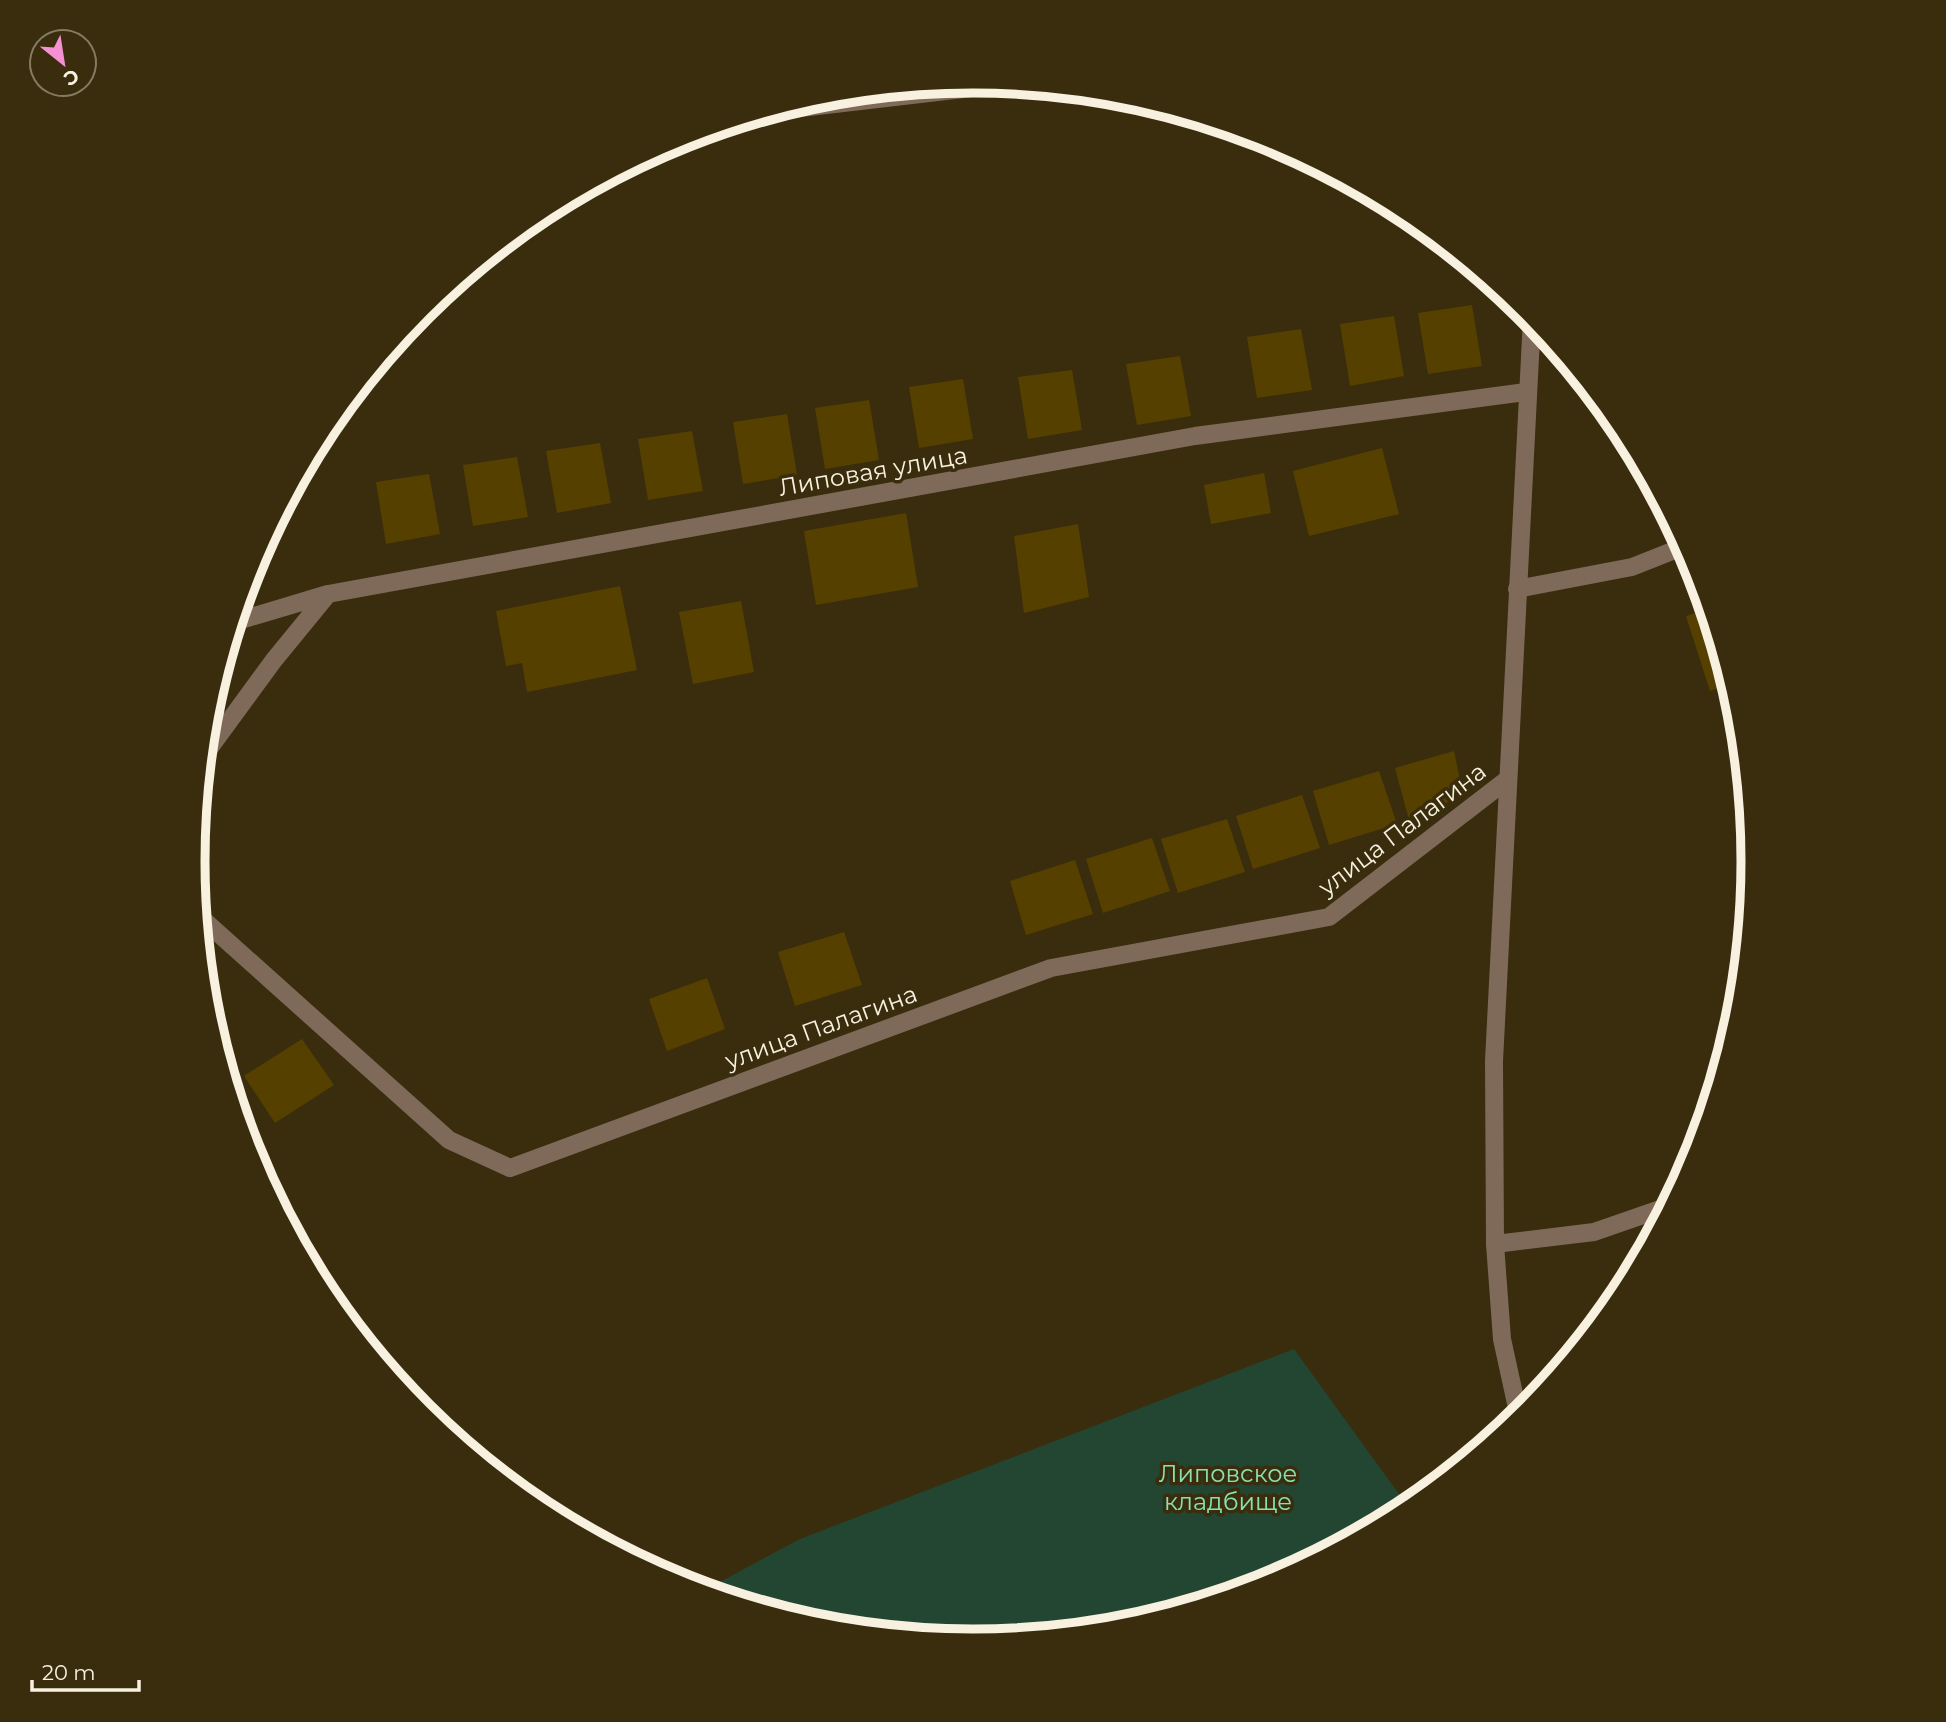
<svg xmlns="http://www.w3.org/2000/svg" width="1946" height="1722" font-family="Montserrat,sans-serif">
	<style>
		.green { fill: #234633 }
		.building { fill: #564000 }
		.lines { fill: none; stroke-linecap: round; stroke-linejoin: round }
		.minor { stroke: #7f6a5a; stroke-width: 18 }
		.tertiary { stroke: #7f6a5a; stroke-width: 18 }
		.labels { text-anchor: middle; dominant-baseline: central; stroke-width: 7; stroke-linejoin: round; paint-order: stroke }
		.street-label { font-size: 24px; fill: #f8f1df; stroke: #392d0e }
		.park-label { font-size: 24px; fill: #89e1b0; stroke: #392d0e }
		.rim { fill: none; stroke: #f8f1df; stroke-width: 9 }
	</style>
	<rect width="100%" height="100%" fill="#392d0e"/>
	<!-- green -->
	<path class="green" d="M1294 1349 1409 1508 1271 1582 1125 1627 973 1641 820 1626 703 1591 800 1539Z"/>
	<!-- building -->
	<path class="building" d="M1472 305 1482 366 1428 374 1418 313Z
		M1394 316 1404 376 1350 386 1340 324Z
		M1301 329 1312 390 1257 398 1247 337Z
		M1180 356 1191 416 1137 425 1126 364Z
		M1072 370 1082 430 1028 439 1018 377Z
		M963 379 973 439 919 448 909 387Z
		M869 400 879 460 825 469 815 408Z
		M787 414 797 475 743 484 733 422Z
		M692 431 703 491 648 500 638 439Z
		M600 443 611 503 557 513 546 451Z
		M1382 448 1399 514 1309 536 1293 471Z
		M517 457 528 517 473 526 463 465Z
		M1264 473 1271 513 1211 524 1204 485Z
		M429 474 440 534 386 544 376 482Z
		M906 513 918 587 816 605 804 531Z
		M1078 524 1089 597 1024 613 1014 536Z
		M620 586 637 670 527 692 522 663 506 666 496 611Z
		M741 601 754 672 693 684 679 612Z
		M1708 609 1731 684 1710 691 1686 616Z
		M1454 751 1463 795 1409 820 1395 768Z
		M1379 771 1397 824 1329 845 1313 791Z
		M1302 795 1320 848 1253 869 1236 816Z
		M1227 819 1245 872 1178 893 1161 839Z
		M1152 838 1170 891 1103 913 1086 859Z
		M1075 860 1093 914 1026 935 1010 881Z
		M844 932 862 985 795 1006 778 952Z
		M707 978 725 1029 667 1051 649 999Z
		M302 1039 334 1085 275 1123 244 1076Z"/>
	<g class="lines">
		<!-- minor -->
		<path class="minor" d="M766 112 1006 84
			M1517 589 1632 567 1685 546
			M234 622 328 594 1195 436 1526 392
			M203 757 274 660 328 594
			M198 915 449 1140 510 1168 1051 968 1329 917 1508 779
			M1495 1244 1594 1232 1669 1206"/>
		<!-- tertiary -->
		<path class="tertiary" d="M1519 1417 1502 1339 1495 1244 1494 1061 1532 318"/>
	</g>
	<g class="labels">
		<!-- street labels -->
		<g class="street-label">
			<text transform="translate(873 471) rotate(-10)">Липовая улица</text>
			<text transform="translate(1402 829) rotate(-37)">улица Палагина</text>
			<text transform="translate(821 1027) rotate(-20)">улица Палагина</text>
		</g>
		<!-- park labels -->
		<g class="park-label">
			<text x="1228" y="1473">Липовское<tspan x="1228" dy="28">кладбище</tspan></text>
		</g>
	</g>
	<!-- crop -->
	<path d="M0 0H1946V1722H0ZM205 861a768 768 0 1 1 1536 0a768 768 0 1 1-1536 0Z" fill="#392d0e" fill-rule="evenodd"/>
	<path class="rim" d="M205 861a768 768 0 1 1 1536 0a768 768 0 1 1-1536 0Z"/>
	<!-- north arrow -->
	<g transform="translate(63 63) rotate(150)"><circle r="33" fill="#392d0e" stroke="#857b62" stroke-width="2"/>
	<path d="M0-5L12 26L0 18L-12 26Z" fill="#f591d2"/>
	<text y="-10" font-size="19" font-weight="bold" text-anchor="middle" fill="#f8f1df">С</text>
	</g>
	<!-- scale -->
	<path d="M32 1680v10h107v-10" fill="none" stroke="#f8f1df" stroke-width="3.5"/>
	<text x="42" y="1680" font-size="21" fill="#f8f1df" stroke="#392d0e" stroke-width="5" paint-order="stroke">20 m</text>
</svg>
